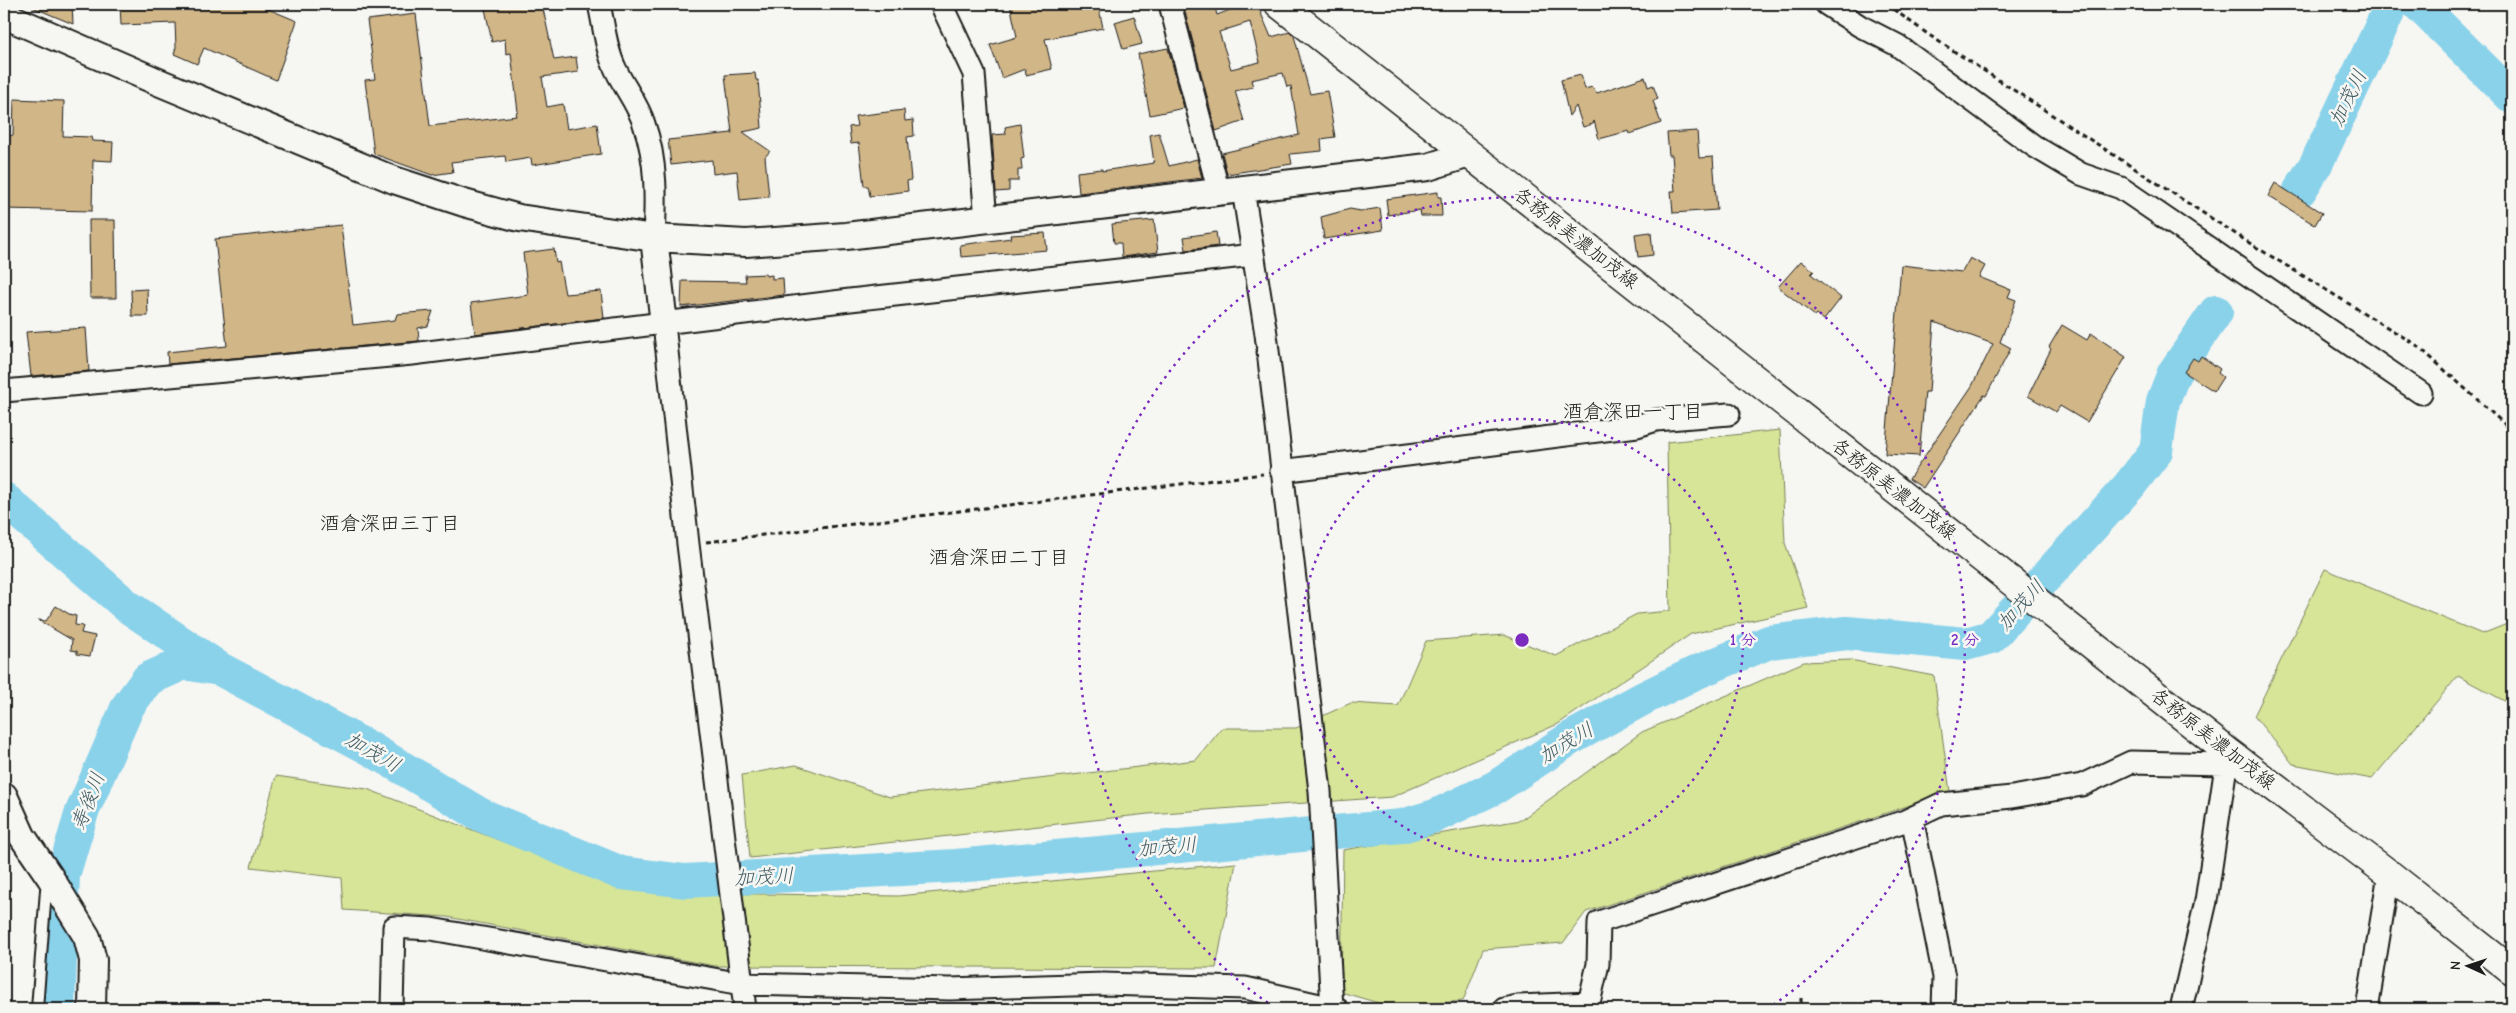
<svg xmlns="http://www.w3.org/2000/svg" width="2516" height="1013" font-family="'Comic Neue','Klee One',sans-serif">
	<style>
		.green { fill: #d6e598; stroke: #79805a }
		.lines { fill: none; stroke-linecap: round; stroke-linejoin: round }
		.river { stroke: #89d2ea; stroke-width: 34 }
		.building { fill: #d1b687; stroke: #1c1c1c; fill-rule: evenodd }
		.service-casing { stroke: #1c1c1c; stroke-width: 14 }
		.minor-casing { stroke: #1c1c1c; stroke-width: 25 }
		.tertiary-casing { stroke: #1c1c1c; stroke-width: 30 }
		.secondary-casing { stroke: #1c1c1c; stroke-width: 31 }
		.path { stroke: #1c1c1c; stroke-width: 3; stroke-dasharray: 5 4; stroke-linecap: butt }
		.service { stroke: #f6f6f2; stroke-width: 10 }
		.minor { stroke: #f6f6f2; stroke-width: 21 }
		.tertiary { stroke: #f6f6f2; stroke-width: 26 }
		.secondary { stroke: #f6f6f2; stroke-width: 28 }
		.ring { fill: none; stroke: #7b2cbf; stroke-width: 2.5; stroke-dasharray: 2.5 5 }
		.labels { text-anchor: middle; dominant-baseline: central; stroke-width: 5; stroke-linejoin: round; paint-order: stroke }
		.street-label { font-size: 19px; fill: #1c1c1c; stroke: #f6f6f2 }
		.water-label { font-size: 20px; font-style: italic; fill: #425c64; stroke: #f6f6f2 }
		.neighbourhood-label { font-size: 20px; fill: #1c1c1c; stroke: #f6f6f2 }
		.centre { fill: #7b2cbf; stroke: #f6f6f2; stroke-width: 2.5 }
		.ring-label { font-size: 15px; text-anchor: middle; font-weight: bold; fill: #7b2cbf; stroke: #f6f6f2; stroke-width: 5; stroke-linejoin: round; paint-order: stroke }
	</style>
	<rect width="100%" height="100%" fill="#f6f6f2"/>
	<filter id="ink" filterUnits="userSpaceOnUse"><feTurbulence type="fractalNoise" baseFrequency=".02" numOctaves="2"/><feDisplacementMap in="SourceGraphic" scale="10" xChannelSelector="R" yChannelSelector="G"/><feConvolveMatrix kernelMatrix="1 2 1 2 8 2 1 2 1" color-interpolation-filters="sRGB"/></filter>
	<g filter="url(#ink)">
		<!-- green -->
		<path class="green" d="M1780 430 1785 543 1808 608 1691 634 1558 724 1392 797 1148 814 750 858 742 775 796 765 890 797 1196 760 1222 728H1296L1351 703 1398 706 1426 641 1504 635 1556 656 1637 614 1670 611 1667 442Z
			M2325 569 2482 634 2512 622V705L2458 676 2372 779 2293 764 2254 716Z
			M1850 660 1934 676 1950 792 1586 912 1563 943 1483 949 1463 1001 1392 1007 1341 992 1343 850 1521 820 1642 732 1804 662Z
			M276 776 367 789 568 867 660 890 696 893 898 896 1236 863 1216 968 715 966 447 917 344 910 342 878 251 867Z"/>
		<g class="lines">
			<!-- river -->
			<path class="river" d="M2418 4 2512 97
				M2300 190 2316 164 2392 4
				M4 499 127 606 220 669 369 748 481 815 621 873 685 881 956 866 1402 826 1435 816 1496 787 1571 738 1644 698 1695 673 1769 642 1847 633 1966 644 1991 637 2129 486 2156 451 2163 401 2174 373 2216 312
				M58 1009 63 875 82 812 128 706 148 679 184 663 220 669"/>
		</g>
		<!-- building -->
		<path class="building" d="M25 4H72L73 24Z
			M120 4H256L297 21 276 80 204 48 197 64 174 54 176 47 175 23 121 25Z
			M484 4H542L554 60 576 57 578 72 542 77 547 107 563 104 567 129 597 124 601 154 532 165 531 158 506 162 505 156 451 162 453 172 432 175 374 154 365 80 375 79 367 20 416 14 430 126 517 116 516 113 518 112 511 53 506 54 505 39 492 42Z
			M1010 4H1098L1103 28 1045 39 1052 69 1026 75 1025 69 1002 78 990 45 1017 37Z
			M1183 4H1214L1217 15 1245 4H1257L1271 37 1290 32 1294 36 1310 94 1327 91 1335 137 1321 139 1322 151 1290 154 1292 164 1227 174 1222 153 1299 135 1291 86 1287 87 1283 73 1251 80 1253 87 1235 91 1244 121 1216 131ZM1250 22 1260 62 1231 69 1219 32Z
			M1134 16 1142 44 1123 49 1115 22Z
			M1168 48 1184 108 1150 115 1138 54Z
			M755 73 756 80H758L762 128 743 132 770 151 765 157 769 197 740 200 737 171 713 174 712 160 671 165 668 140 732 133 725 75Z
			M1581 75 1585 89 1592 87 1597 93 1645 77 1648 87 1653 85 1658 99 1653 101 1661 123 1630 134 1629 131 1599 139 1594 121 1593 124 1583 127 1576 106 1569 116 1561 80Z
			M14 99 64 101 63 136 91 137 92 141 113 142 112 161 93 160 92 211 4 209 6 137 13 135Z
			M904 110 905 121 913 120 914 136 907 137 911 180 907 181 908 191 870 196 868 186H864L859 143 851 144 849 127 857 126 855 116Z
			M1020 124 1024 158 1021 159 1022 170H1018V181H1009V191L996 192 992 135 1006 134 1005 127Z
			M1697 131 1699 158 1713 157 1717 210 1673 213 1671 191H1675L1672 155H1669L1667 133Z
			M1159 133 1169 166 1197 159 1202 178 1079 193 1077 172 1102 169V171L1154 163 1150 135Z
			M2275 183 2322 213 2315 225 2268 196Z
			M1438 192V197H1441L1442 216H1421L1420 210 1388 215 1386 199Z
			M1380 208 1383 230 1324 239 1321 217 1350 209 1361 211Z
			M89 220H115L116 298H90Z
			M1154 220 1158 252 1122 257 1121 243H1114L1112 224Z
			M341 225 353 325 395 320 397 314 433 311 428 326 418 328 419 341 168 364 167 352 227 346 215 239Z
			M1216 232 1218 246 1186 250 1184 237Z
			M1651 232 1653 255 1638 257 1635 234Z
			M1045 233 1047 250 961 257 960 245 1011 238 1010 235Z
			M554 249 556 263 559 262 565 294 601 291 604 318 475 334 471 303 528 295 523 253Z
			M1970 258 1985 266 1979 277 2011 290 2008 297 2016 300 2000 342 2011 348 1986 396 1984 395 1923 488 1909 479 1972 386 1993 344 1934 322 1929 392H1925L1919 456 1885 454 1901 265 1962 272Z
			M1801 261 1814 271 1811 274 1841 298 1824 320 1817 314 1815 316 1778 287Z
			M766 274V276L772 275V279L783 278 784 295 681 307 682 281 746 282 745 275Z
			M147 289 148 316H132L131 290Z
			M2062 325 2087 340 2091 333 2126 357 2087 422 2060 406 2056 412 2028 396 2051 349 2049 347Z
			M86 328 89 371 31 376 26 332Z
			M2201 356 2220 369 2218 373 2223 377 2214 391 2184 372 2193 358 2198 361Z
			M56 606 69 614 76 616 75 625 83 626 81 633 95 636 90 656 77 654V651L71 650 72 640 38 620 46 621Z"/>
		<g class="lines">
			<!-- service casing -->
			<g class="service-casing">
				<path id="service" d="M37 1009 46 890 49 881"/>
			</g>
			<!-- minor casing -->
			<g class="minor-casing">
				<path id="minor" d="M599 4C604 26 606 50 616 70 625 89 638 104 644 124 657 161 656 200 654 238
					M941 4 974 74 986 220
					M1170 4 1219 193
					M1826 4 1860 26 1897 45 2034 146 2081 174 2121 188 2421 393
					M1243 190 1266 334 1320 791 1332 1009
					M664 324 688 544 745 1009
					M4 391 412 354 850 300 1253 255
					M1281 471 1637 426 1656 420 1729 414
					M1912 818 1944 977 1943 1009
					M392 1009 394 927 431 929 742 984 950 989 1103 984 1245 988 1337 1009
					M1504 1009 1518 1006 1589 1003 1598 964 1599 922 1905 821 1941 804 2012 797 2082 785 2131 762 2225 764
					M2181 1009 2206 901 2228 752
					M2367 1009 2389 874"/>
			</g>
			<!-- tertiary casing -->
			<g class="tertiary-casing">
				<path id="tertiary" d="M4 15 156 81 394 180 464 203 519 218 654 238 746 243 846 236 1428 167 1469 154
					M654 238 664 324
					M4 796 22 836 50 877 87 937 93 960 92 1009"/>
			</g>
			<!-- secondary casing -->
			<g class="secondary-casing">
				<path id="secondary" d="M1279 4 2228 752 2389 874 2512 971"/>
			</g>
			<!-- path -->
			<path class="path" d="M1886 4 1929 35 2251 244 2418 346 2512 431
				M706 542 1263 474
				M1801 998V1009"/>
			<!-- service -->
			<use href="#service" class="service"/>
			<!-- minor -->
			<use href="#minor" class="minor"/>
			<!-- tertiary -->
			<use href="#tertiary" class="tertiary"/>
			<!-- secondary -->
			<use href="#secondary" class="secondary"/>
		</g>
	</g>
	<!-- distance rings -->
	<g class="ring">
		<circle cx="1522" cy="640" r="221"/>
		<path d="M1274 1007A443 443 0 1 1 1770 1007"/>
	</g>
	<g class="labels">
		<!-- street labels -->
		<g class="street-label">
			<text transform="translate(1576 238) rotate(38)">各務原美濃加茂線</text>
			<text transform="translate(1894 489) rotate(38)">各務原美濃加茂線</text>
			<text transform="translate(2213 739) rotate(38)">各務原美濃加茂線</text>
		</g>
		<!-- water labels -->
		<g class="water-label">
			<text transform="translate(2348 98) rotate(-64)">加茂川</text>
			<text transform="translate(2021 605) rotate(-48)">加茂川</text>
			<text transform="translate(1566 743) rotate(-31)">加茂川</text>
			<text transform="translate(373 752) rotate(30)">加茂川</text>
			<text transform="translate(88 801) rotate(-69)">寿後川</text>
			<text transform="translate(1167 847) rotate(-5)">加茂川</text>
			<text transform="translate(764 877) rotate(-3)">加茂川</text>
		</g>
		<!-- neighbourhood labels -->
		<g class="neighbourhood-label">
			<text x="1633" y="411">酒倉深田一丁目</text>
			<text x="390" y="523">酒倉深田三丁目</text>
			<text x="999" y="557">酒倉深田二丁目</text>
		</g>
	</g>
	<circle cx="1522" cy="640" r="8" class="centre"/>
	<g class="ring-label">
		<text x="1743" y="645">1 分</text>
		<text x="1965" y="645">2 分</text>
	</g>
	<!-- margin -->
	<rect width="2516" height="1013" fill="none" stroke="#f6f6f2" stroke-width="20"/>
	<rect x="10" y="10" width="2496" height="993" fill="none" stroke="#1c1c1c" stroke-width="2" filter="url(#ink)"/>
	<!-- north arrow -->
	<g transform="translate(2468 966) rotate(273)" stroke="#f6f6f2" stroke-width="4" paint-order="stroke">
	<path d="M0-4L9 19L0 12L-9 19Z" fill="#1c1c1c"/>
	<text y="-8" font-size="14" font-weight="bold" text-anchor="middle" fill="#1c1c1c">N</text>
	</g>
</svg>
